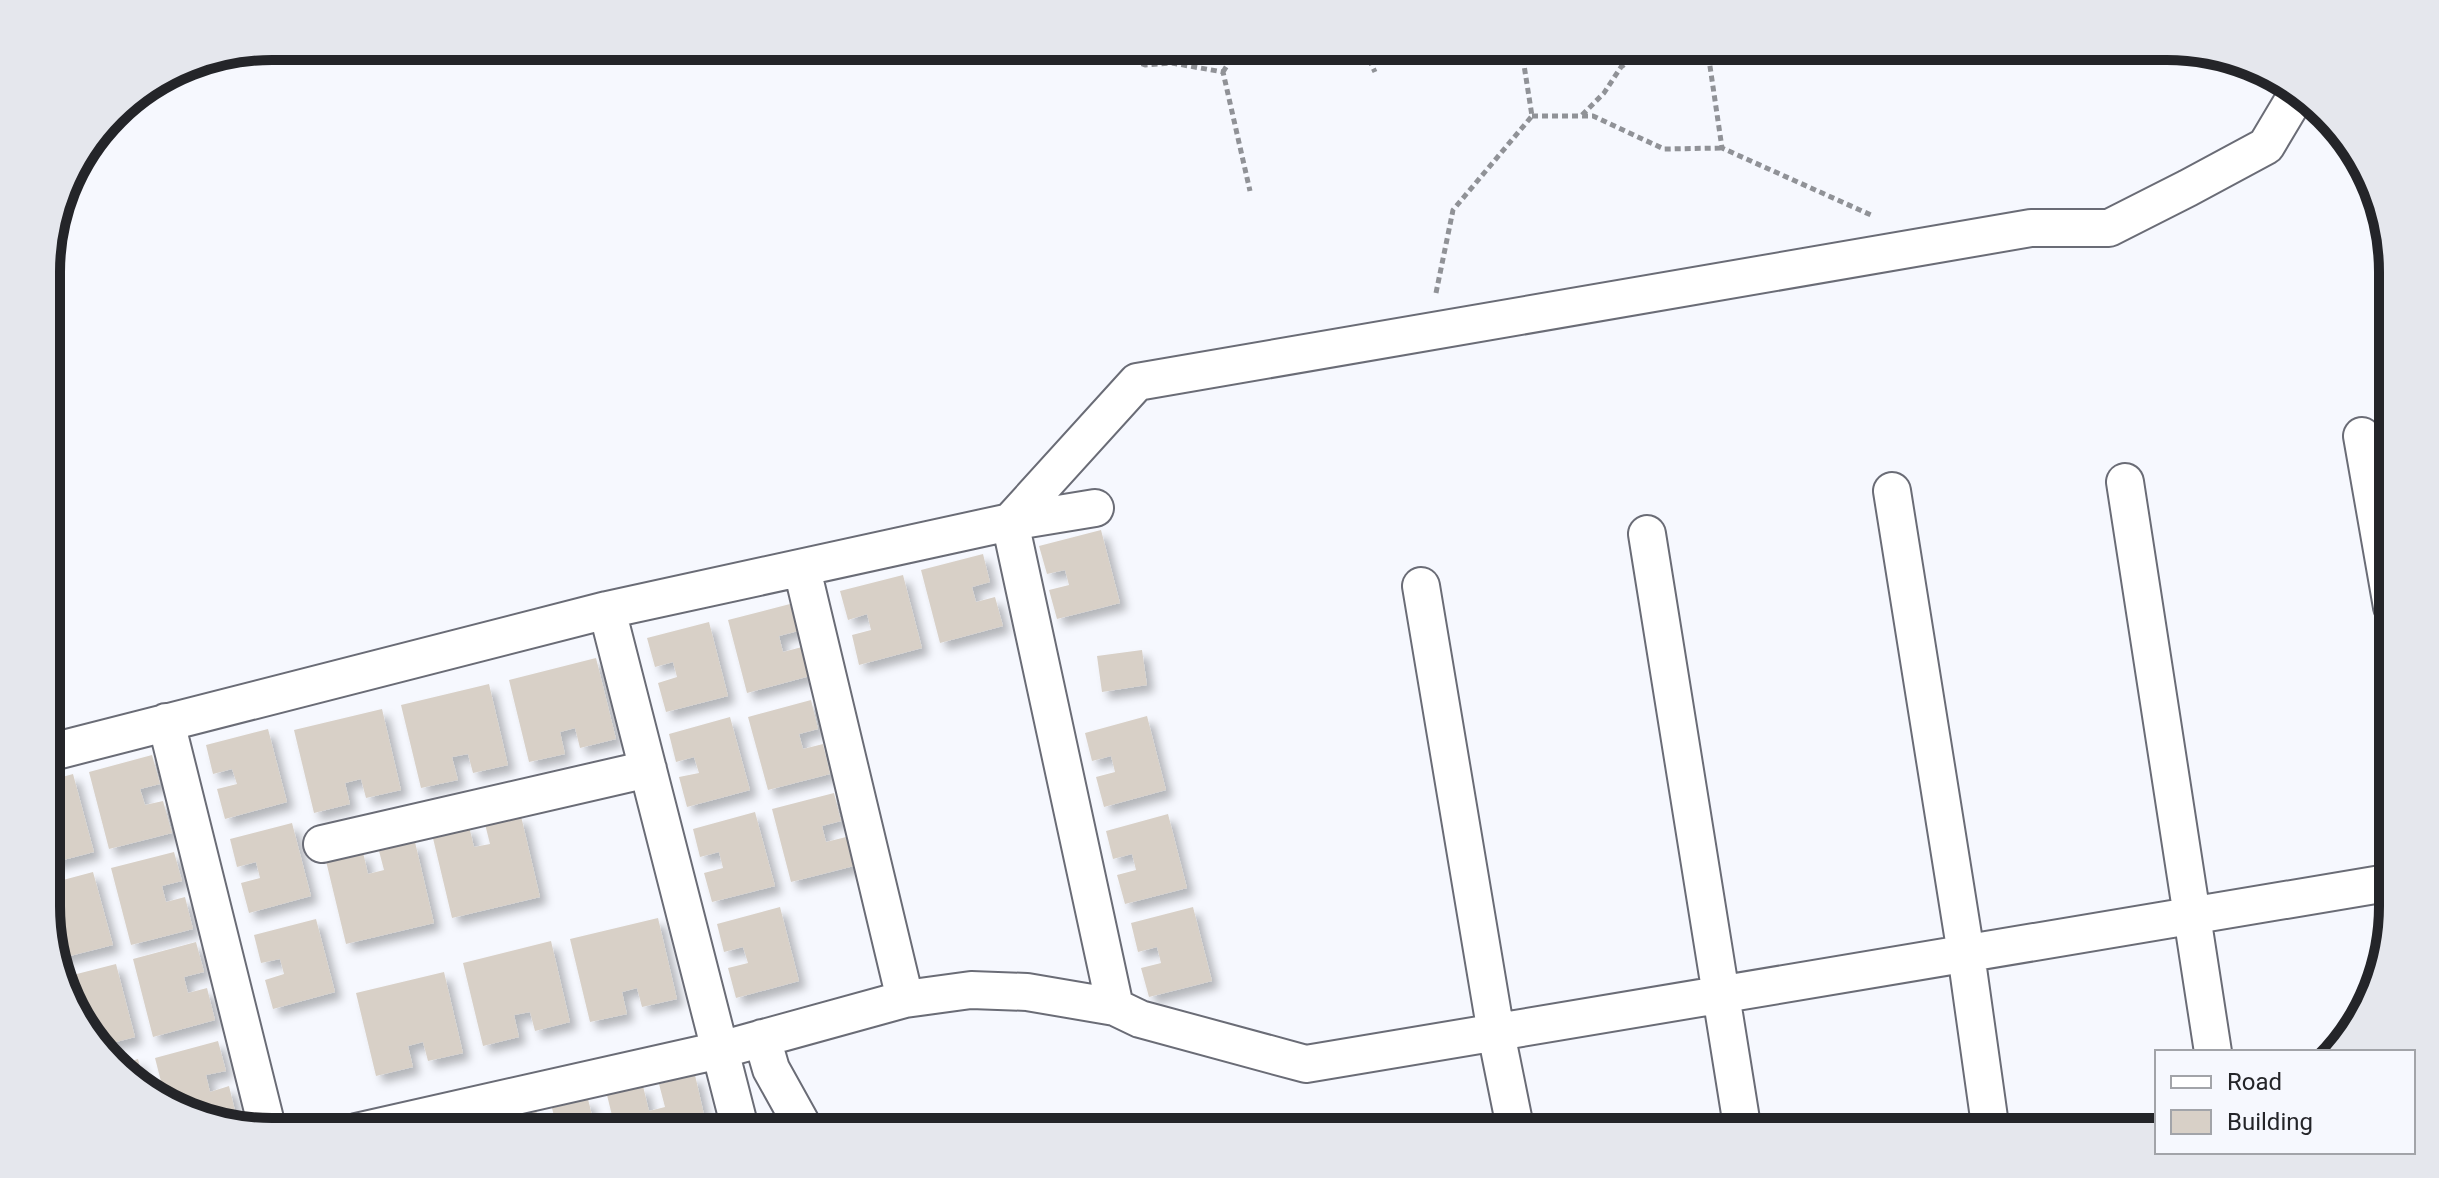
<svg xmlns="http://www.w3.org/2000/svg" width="2439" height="1178" font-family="Roboto,sans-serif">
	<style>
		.building { fill: #d8d0c7; filter: url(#shadow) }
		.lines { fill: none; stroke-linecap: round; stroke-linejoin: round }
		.street-casing { stroke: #6a6c76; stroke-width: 40 }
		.path { stroke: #909297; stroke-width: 5; stroke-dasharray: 6 4; stroke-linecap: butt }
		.street { stroke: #fff; stroke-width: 36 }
		.rim { fill: none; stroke: #242529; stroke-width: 10 }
	</style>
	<defs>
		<filter id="shadow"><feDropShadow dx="7" dy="7" stdDeviation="4" flood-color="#0004"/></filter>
	</defs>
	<rect width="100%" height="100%" fill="#f6f8fe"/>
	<!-- building -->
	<path class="building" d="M1101 530 1120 603 1057 619 1049 590 1069 585 1065 570 1047 574 1039 546Z
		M983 554 990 582 972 587 976 602 995 597 1003 626 940 643 921 570Z
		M903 575 922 648 859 665 852 635 871 630 867 614 848 620 840 591Z
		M790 604 798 631 779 636 783 652 802 647 810 676 747 693 728 620Z
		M709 622 728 696 666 712 658 683 677 677 673 662 655 667 647 638Z
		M1142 650 1147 685 1102 692 1097 656Z
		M596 658 616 739 580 748 575 728 560 732 565 754 529 762 509 680Z
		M489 684 508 765 473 773 468 754 452 757 458 780 421 788 401 705Z
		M811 700 818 729 799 734 803 749 823 744 830 774 768 790 748 717Z
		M382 709 401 790 366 798 361 779 345 783 350 804 314 813 294 730Z
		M1147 716 1166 790 1104 807 1096 777 1115 772 1111 756 1092 761 1085 733Z
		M730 717 750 790 687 807 679 777 699 773 694 757 676 762 669 734Z
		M268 729 287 802 225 819 217 789 237 784 232 769 213 774 206 745Z
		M152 755 160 784 140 789 145 805 163 801 172 833 109 849 89 772Z
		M73 774 94 852 48 864V781Z
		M834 793 841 821 822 826 826 842 846 837 854 866 791 882 772 809Z
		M755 812 775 886 712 902 704 873 723 868 719 852 700 857 693 829Z
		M1168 814 1187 888 1125 904 1117 875 1136 870 1132 854 1113 859 1106 831Z
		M521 816 540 897 452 918 432 834 469 826 474 847 490 844 485 824Z
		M292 823 311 896 249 913 241 883 260 878 256 862 237 867 230 839Z
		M415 842 434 923 346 944 326 861 363 852 368 874 384 870 379 851Z
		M174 852 182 881 162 886 166 902 185 897 193 929 131 945 111 868Z
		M93 872 113 945 58 959 48 931 62 927 57 911 48 914V884Z
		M780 907 799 981 736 998 728 968 748 963 743 947 724 952 717 924Z
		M1193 907 1212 981 1149 997 1141 968 1161 963 1157 947 1138 952 1131 923Z
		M658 918 677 999 642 1007 637 988 622 992 627 1014 590 1022 570 939Z
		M316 919 335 992 273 1009 265 980 284 974 280 959 261 963 254 935Z
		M551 941 570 1022 535 1031 530 1012 514 1015 519 1037 483 1046 463 963Z
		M196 942 204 972 184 977 188 993 207 988 215 1020 153 1037 133 959Z
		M116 964 135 1037 97 1047 92 1043 83 1020 80 1004 76 1005 65 977Z
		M444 972 463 1053 428 1061 423 1042 408 1046 413 1067 376 1076 356 993Z
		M218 1041 226 1071 206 1075 210 1092 229 1086 237 1119 227 1122 172 1109 167 1105 155 1058Z
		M138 1059 145 1086 118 1065Z
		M695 1075 708 1132H616L607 1095 643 1086 649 1111 665 1107 659 1084Z
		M588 1099 596 1132H558L552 1108Z
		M536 1110 542 1132H503L500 1118Z"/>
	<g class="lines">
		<!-- street casing -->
		<g class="street-casing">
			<path id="street" d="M2362 436 2392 607
				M2125 482 2213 1052
				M1892 491 1966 954 1991 1132
				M1647 534 1743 1132
				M802 569 905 999
				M1421 586 1496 1033 1516 1132
				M607 610 741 1132
				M166 722 268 1131
				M48 753 607 610 1010 522 1095 508
				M322 844 648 769
				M1115 1007 1010 522 1137 382 2031 228H2109L2188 188 2266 146 2297 94
				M762 1038 771 1069 806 1132
				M356 1132 720 1050 905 999 971 990 1027 992 1115 1007 1140 1019 1306 1064 2393 882"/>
		</g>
		<!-- path -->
		<path class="path" d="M1095 46 1145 65 1172 63 1223 72 1250 191
			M1355 46 1367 55 1375 72
			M1687 46 1696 50 1705 46
			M1707 46 1722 148 1871 215
			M1223 72 1239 46
			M1582 115 1604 93 1621 67 1649 46
			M1532 116H1593L1664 149 1722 148
			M1436 293 1453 210 1532 116 1521 46"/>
		<!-- street -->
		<use href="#street" class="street"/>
	</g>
	<!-- crop -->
	<path d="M0 0H2439V1178H0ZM272 60H2167A212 212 0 0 1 2379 272V906A212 212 0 0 1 2167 1118H272A212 212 0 0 1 60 906V272A212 212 0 0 1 272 60Z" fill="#e5e7ed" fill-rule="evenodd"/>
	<path class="rim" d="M272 60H2167A212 212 0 0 1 2379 272V906A212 212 0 0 1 2167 1118H272A212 212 0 0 1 60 906V272A212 212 0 0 1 272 60Z"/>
	<!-- legend -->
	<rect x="2155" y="1050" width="260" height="104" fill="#f6f8fe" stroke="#a2a4a9" stroke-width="2"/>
	<rect x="2171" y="1076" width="40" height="12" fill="#ffffff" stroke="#a2a4a9" stroke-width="2"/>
	<text x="2227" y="1090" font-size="24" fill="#242529">Road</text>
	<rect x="2171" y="1110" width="40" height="24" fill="#d8d0c7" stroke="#a2a4a9" stroke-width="2"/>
	<text x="2227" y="1130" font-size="24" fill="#242529">Building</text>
</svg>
